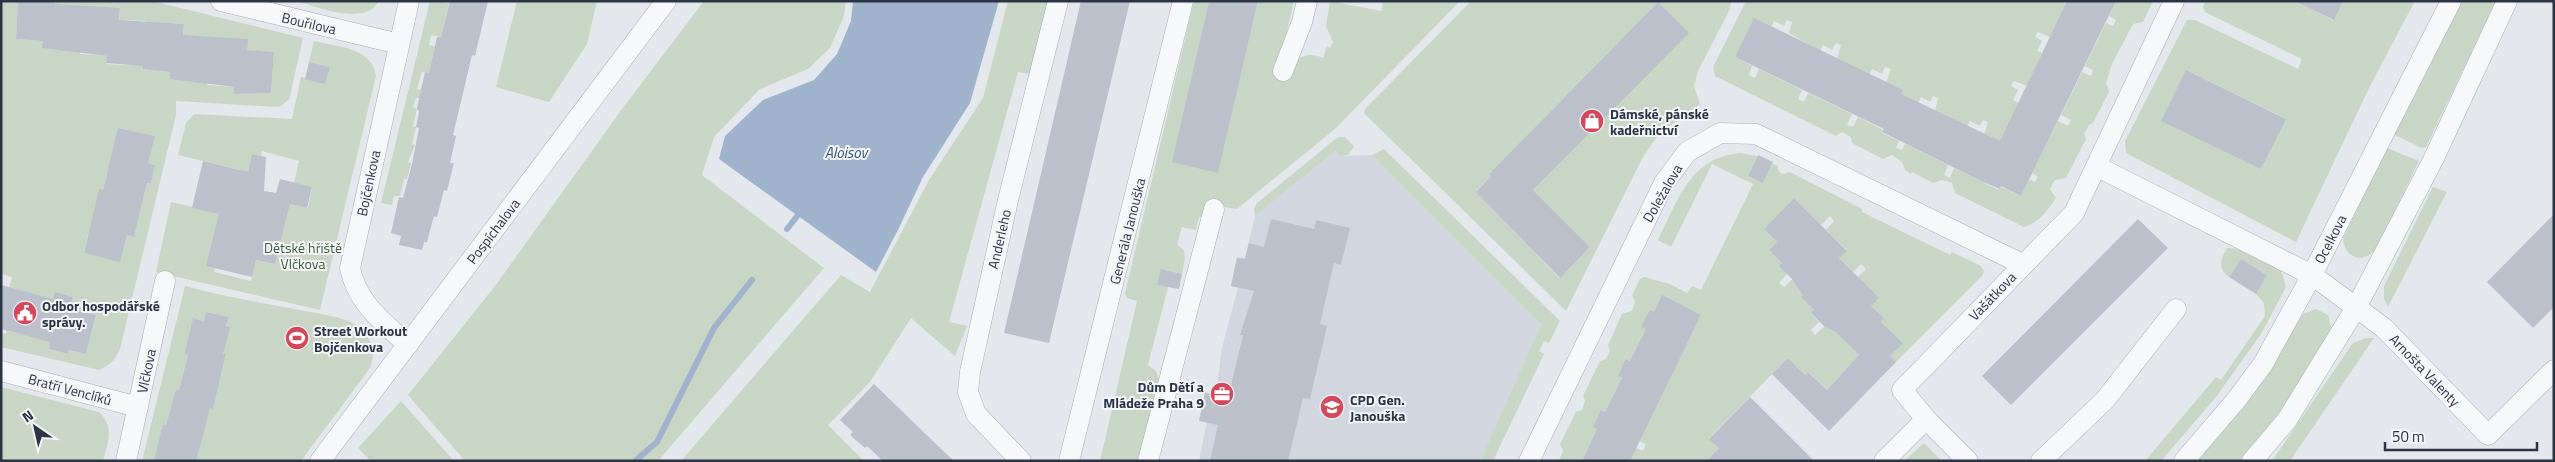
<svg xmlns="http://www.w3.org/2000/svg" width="2555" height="462" font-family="'Titillium Web',sans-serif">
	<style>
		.built { fill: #d2d6de }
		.green { fill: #c9d6c5; fill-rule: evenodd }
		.water { fill: #9fb4cc }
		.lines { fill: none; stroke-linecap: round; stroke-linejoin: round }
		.stream { stroke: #9fb4cc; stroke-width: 6 }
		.building { fill: #bbc0ca }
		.minor-casing { stroke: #a9aeb7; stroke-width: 21 }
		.minor { stroke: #f7f8fa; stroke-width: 20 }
		.labels { text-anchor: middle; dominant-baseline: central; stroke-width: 4; stroke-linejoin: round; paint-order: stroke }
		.street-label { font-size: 14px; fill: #2b3445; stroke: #f4f6f9 }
		.poi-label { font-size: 14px; font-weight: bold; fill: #2b3445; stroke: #f4f6f9; text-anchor: start }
		.park-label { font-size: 14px; fill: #3f6138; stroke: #f4f6f9 }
		.water-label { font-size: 15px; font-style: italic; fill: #34527a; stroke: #f4f6f9 }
	</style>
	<rect width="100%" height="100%" fill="#e4e7ec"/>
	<!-- built -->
	<path class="built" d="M1336 149 1341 156 1372 155 1541 324 1480 461H1199L1207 422 1199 420 1205 392 1216 394 1222 348 1238 287 1231 285 1237 257 1245 258 1255 216Z"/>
	<!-- green -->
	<path class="green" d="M1 1H18L16 39 43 41V48L61 50 80 47V54L107 56 106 64 125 65 143 62 144 69 170 72V79L208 78 207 85 234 87V94L271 93 274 52 256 51 255 54 183 38 184 24 165 23V30L146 28V21L128 20 127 24 119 23 120 9 55 7V1H152L303 38 289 100 279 107 176 101V115L120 349C115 360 110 365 99 370L1 347V333L6 334 7 331 51 341 49 349 68 354 69 350 86 354 96 316 78 311 68 315 73 297 56 293 53 300 7 295 12 277 1 274ZM118 128 154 136 148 163 155 165 151 183H147L134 236 127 235 120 261 84 253 88 234 95 235V208L99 190H103L107 172 111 173Z
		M296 1H379C364 27 319 7 296 1Z
		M430 1 449 3 441 37 431 35 429 45 435 46 429 73 422 72 417 89 421 90 419 98H416L413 107 417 109 413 126 416 127 412 144 415 145 408 162 411 163 407 179H404L400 196H394L392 205 381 203Z
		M517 1H597L587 44 549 102 496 87Z
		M704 1H846L844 16 830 48 808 69 760 89 714 137 702 175 824 268 658 461H465L408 395 495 286 622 109Z
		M1008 1H1048L1031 74 1018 72 949 322 967 326 955 356 911 318 870 382 828 425 864 461H681L841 275 870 292 929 180 983 98Z
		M1194 1H1209L1197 53 1218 172 1258 1H1294L1276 78 1285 81C1293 62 1301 49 1323 58L1327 46 1330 48 1333 42 1326 26 1330 1 1381 11 1383 1H1460L1336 128 1237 209 1224 207 1218 221 1199 217 1196 230 1182 227 1177 245 1184 250 1185 258 1182 274 1161 269 1168 287 1148 365 1156 371 1159 379 1140 461H1100L1137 301 1127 298 1125 294Z
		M1471 1H1731L1730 9 1698 71 1694 86 1700 104 1658 135 1643 157 1566 311 1364 113 1366 108ZM1658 2 1624 98 1533 190 1590 247 1559 278 1476 191 1491 176 1489 174Z
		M1746 1H2060L2066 4 2050 37 2038 32 2035 37 2042 41 2037 51 2042 53 2027 86 2014 81 2011 86 2018 90 2013 100 2019 103 2001 143 1984 135 1988 122 1983 120 1980 126 1970 121 1967 126 1935 111 1938 98 1933 96 1930 102 1921 97 1918 103 1901 94 1902 91 1886 83 1891 69 1885 67 1882 74 1872 69 1869 75 1837 59 1841 45 1836 43 1832 50 1823 45 1820 51 1789 33 1792 22 1787 20 1784 26 1774 21 1771 27 1735 57 1752 66 1749 75 1755 78 1759 69 1802 90 1798 99 1804 102 1808 93 1852 114 1847 125 1853 127 1858 117 1883 130 1882 133 1899 141 1896 148 1902 150 1905 144 1948 165 1944 175 1950 178 1954 168 1999 190 2001 187 2021 196 2029 179 2035 182 2038 177 2032 173 2058 121 2068 126 2071 120 2061 115 2082 72 2091 76 2093 70 2085 66 2106 23 2113 26 2116 20 2109 16 2116 1H2153L2143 22 2133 24 2112 64 2106 83 2109 92 2093 123 2089 125 2084 134 2086 139 2066 178 2055 180 2050 189 2056 198C2047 211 2040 222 2024 227L1955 193 1952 183 1942 180 1933 183 1912 172 1911 174 1905 170 1902 162 1892 155 1883 159 1852 143 1851 137 1842 132 1836 136 1715 76 1713 67Z
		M2205 1H2294L2333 20 2343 1H2415L2370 86 2296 242 2126 153 2125 141 2187 20H2195L2298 69 2302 59 2205 12 2203 7ZM2186 70 2285 118 2261 169Z
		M2459 1H2496L2426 147 2422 148 2393 134Z
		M314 41C337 47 372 47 376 76L320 310 156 272 171 202 227 215 214 272 251 281 256 260 275 264 290 204 308 208 312 188 294 183 299 161 262 151 261 156 252 154 246 180 233 206 241 170 178 155 186 123 194 114 292 119 301 77 324 83 329 67 309 62Z
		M1338 137H1345L1354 146 1348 155 1340 156 1336 150 1255 216 1254 209 1257 203Z
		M2387 148 2419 161 2376 250C2362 264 2344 258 2343 238Z
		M1384 149 1560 321 1549 343 1544 341 1539 351 1544 354 1493 461H1480L1541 324 1372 155Z
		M1741 153 1757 156 1748 176 1763 183 1772 164 1777 165 1779 172 1783 174 1790 172 1862 209V212L1950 255 1952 252 1981 266 1984 271 1982 276 1896 362 1890 356 1902 342 1881 322 1884 318 1871 306 1858 277 1866 269 1861 264 1853 272 1839 258 1847 250 1826 230 1834 221 1830 216 1821 225 1794 198 1764 229 1777 242 1769 250 1782 263 1787 274 1779 283 1784 287 1796 276 1809 289 1801 297 1814 310 1811 314 1819 322 1811 330 1815 335 1828 323 1859 355 1827 390 1809 372 1805 375 1788 358 1709 438 1719 448 1707 461H1630L1636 448 1643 451 1646 444 1639 441 1701 315 1662 296 1654 312 1642 327 1646 329 1630 361 1625 359 1618 376 1622 378 1605 412 1601 410 1597 429 1582 461H1552L1560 459 1563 451 1560 444 1576 412 1582 410 1585 401 1583 396 1600 361 1606 359 1610 351 1608 345 1622 314 1632 311 1635 302 1632 295 1640 279 1644 277 1670 284 1687 293 1692 286 1701 290 1753 184 1712 164 1671 247 1658 240C1678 200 1690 157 1741 153Z
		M2433 187 2447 192 2388 307 2384 299V286Z
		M2227 248 2238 249 2281 271 2286 287 2261 334 2216 397 2161 461H2145L2216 377 2221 380 2265 316 2264 303 2256 294 2267 275 2241 259 2229 277C2218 268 2220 260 2227 248Z
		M185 286C224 297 265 303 305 311 321 314 346 317 359 327 372 337 376 353 370 368L301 461 193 460 210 408H213L226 355 223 354 228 317 206 312 204 321 193 318 184 354 188 355 179 390 176 389 166 425 163 424 155 461H142Z
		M2316 309 2328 315 2332 329C2304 374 2277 421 2241 461H2195L2262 378 2303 314Z
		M2366 338H2374L2290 461H2272L2353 343Z
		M1 387 99 412C115 427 108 442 103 461H1Z
		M401 401 454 461H371L358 448Z
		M1924 443 1942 461H1904Z"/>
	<!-- water -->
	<path class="water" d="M853 1H999L970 103 923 177 898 230 876 272 719 159 725 136 763 100 814 80 837 54 851 21Z"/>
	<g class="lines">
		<!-- stream -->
		<path class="stream" d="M787 229 798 215
			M635 461 657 442 714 328 752 280"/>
	</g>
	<!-- building -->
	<path class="building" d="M18 1H55V4L120 8 119 20 184 24 183 35 248 39 247 50 274 52 271 93 234 94V87L170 79V72L143 69V66L106 63 107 56 42 48 43 41 16 39Z
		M450 1H488L475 56 472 55 453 135 456 136 450 163H454L447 191 444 190 437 217 434 216 427 242H424L422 250 399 245 401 236 391 233 399 197 403 198 412 164 419 128 416 127 419 112 417 108 425 72 429 73 437 37H441Z
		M1081 1H1130L1049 343 1004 333Z
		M1209 1H1258L1218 173 1172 162Z
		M2067 1H2116L2021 196 2001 186 2000 189 1981 181 1882 132 1884 129 1735 57 1754 18 1903 90 1901 94 2000 141Z
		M2294 1H2343L2334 20Z
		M1658 2 1689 33 1533 190 1590 247 1560 278 1476 192 1491 176 1489 174Z
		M309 62 330 67 325 84 305 79Z
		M2186 70 2286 119 2261 169 2161 121Z
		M118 128 155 136 148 163 155 165 151 183H147L134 237 127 235 120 262 84 253 99 189 103 190Z
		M252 154 266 157 264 191 276 193 280 179 312 187 307 208 290 204 275 264 256 260 252 277 206 266 219 214 192 208 203 161 248 172Z
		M1758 155 1773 162 1763 183 1748 176Z
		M1794 198 1847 251 1839 258 1879 298 1871 306 1884 318 1881 322 1903 343 1890 356 1896 362 1829 431 1772 374 1788 358 1805 375 1808 372 1827 390 1859 355 1836 332 1824 326 1811 313 1814 310 1801 297 1803 295 1792 279 1779 266 1782 263 1769 250 1777 242 1764 229Z
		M2554 214V307L2533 328 2487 282Z
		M1271 219 1314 229 1316 220 1350 228 1341 265 1334 263 1320 324 1327 326 1310 399 1303 398 1288 461H1210L1218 425 1199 421 1205 393 1216 395 1217 391 1229 394 1243 335H1240L1254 291 1231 286 1237 258 1245 259 1249 243 1264 247Z
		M2138 219 2168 248 2011 405 1982 376Z
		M2241 259 2267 275 2256 294 2229 277Z
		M1161 269 1182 274 1179 289 1157 285Z
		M1 285 53 299 55 292 73 297 70 309 96 315 86 354 69 350 68 354 49 349 50 342 1 329Z
		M1662 295 1701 315 1630 461H1582L1597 429 1593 427 1601 410 1605 412 1622 378 1618 376 1625 359 1630 361 1646 329 1641 327 1650 310 1654 312Z
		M206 312 229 317 226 326 230 327 223 354H226L213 409 210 408 196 461H154L163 424 166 425 176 389 179 390 188 355 184 354 193 318 204 321Z
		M874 384 938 446 954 461H883L867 446 865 448 850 435 853 432 840 420Z
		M1750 397 1814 461H1707L1719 448 1709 439Z"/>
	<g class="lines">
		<!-- minor casing -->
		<g class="minor-casing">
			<path id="minor" d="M221 1 399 44
				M1283 71 1302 22 1307 1
				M2096 166 2312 275 2384 328 2488 435 2554 370
				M408 345C382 321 357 303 350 268L409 1
				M1 371 138 407
				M126 461 165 281
				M320 461 666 1
				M1021 461 976 414 968 392 970 372 1008 200 1058 1
				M1069 461 1183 1
				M1148 461 1214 209
				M1529 461 1664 183 1687 152 1720 133 1756 134 2022 264
				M1884 461 1926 419
				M1968 461 1926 419 1902 390 2074 213 2174 1
				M2041 461 2105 400 2176 309
				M2184 461 2237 399 2263 364 2312 275 2451 1
				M2252 461 2287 420 2357 306 2433 160 2507 1"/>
		</g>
		<!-- minor -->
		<use href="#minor" class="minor"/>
	</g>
	<!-- icons -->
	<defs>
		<g id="shop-disc" transform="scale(1.25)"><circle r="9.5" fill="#d1495b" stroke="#f4f6f9"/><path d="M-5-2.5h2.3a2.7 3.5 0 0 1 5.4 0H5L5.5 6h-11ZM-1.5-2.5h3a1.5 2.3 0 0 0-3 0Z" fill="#fff"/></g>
		<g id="civic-disc" transform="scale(1.25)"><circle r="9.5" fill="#d1495b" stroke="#f4f6f9"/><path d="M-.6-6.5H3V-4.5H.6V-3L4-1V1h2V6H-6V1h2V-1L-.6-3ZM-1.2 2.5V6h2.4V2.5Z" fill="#fff"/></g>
		<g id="stadium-disc" transform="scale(1.25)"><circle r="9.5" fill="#d1495b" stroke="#f4f6f9"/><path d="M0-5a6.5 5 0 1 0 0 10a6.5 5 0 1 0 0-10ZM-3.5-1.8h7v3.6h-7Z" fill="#fff"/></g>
		<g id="office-disc" transform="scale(1.25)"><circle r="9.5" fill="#d1495b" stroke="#f4f6f9"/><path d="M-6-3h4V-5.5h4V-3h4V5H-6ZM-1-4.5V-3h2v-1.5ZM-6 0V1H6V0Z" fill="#fff"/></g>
		<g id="school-disc" transform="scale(1.25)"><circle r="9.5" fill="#d1495b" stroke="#f4f6f9"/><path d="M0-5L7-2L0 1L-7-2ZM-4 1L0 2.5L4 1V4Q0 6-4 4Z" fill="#fff"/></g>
	</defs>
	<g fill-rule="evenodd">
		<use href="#shop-disc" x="1592" y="121"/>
		<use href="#civic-disc" x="25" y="313"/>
		<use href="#stadium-disc" x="297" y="338"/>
		<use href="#office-disc" x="1222" y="394"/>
		<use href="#school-disc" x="1332" y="407"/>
	</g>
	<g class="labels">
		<!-- street labels -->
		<g class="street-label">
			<text transform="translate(309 23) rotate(13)">Bouřilova</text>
			<text transform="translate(368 183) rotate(-78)">Bojčenkova</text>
			<text transform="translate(1662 193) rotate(-60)">Doležalova</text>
			<text transform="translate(493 231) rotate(-53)">Pospíchalova</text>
			<text transform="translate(1127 231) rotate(-76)">Generála Janouška</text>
			<text transform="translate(999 239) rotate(-77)">Anderleho</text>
			<text transform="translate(2330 239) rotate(-63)">Ocelkova</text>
			<text transform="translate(1992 296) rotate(-46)">Vašátkova</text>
			<text transform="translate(2425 370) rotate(46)">Arnošta Valenty</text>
			<text transform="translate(146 371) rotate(-78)">Vlčkova</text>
			<text transform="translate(70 389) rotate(15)">Bratří Venclíků</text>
		</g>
		<!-- poi labels -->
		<g class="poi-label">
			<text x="1610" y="113">Dámské, pánské<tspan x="1610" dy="16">kadeřnictví</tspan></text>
			<text x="42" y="305">Odbor hospodářské<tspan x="42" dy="16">správy.</tspan></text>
			<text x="314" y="330">Street Workout<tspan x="314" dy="16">Bojčenkova</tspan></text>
			<text x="1204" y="386" text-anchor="end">Dům Dětí a<tspan x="1204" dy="16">Mládeže Praha 9</tspan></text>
			<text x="1350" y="399">CPD Gen.<tspan x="1350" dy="16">Janouška</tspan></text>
		</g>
		<!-- park labels -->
		<g class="park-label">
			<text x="303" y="247">Dětské hřiště<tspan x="303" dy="16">Vlčkova</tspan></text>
		</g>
		<!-- water labels -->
		<g class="water-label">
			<text x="846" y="152">Aloisov</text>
		</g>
	</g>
	<!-- border -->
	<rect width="2555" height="462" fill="none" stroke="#2b3445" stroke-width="5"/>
	<!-- north arrow -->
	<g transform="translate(35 427) rotate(326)" stroke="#f4f6f9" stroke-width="4" paint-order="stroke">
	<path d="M0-4L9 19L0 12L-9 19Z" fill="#2b3445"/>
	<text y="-8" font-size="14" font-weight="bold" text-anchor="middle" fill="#2b3445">N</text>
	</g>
	<!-- scale -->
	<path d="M2385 442v8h152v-8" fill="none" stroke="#2b3445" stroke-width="2.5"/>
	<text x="2392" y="442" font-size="15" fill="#2b3445" stroke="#f4f6f9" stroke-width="4" paint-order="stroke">50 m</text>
</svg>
